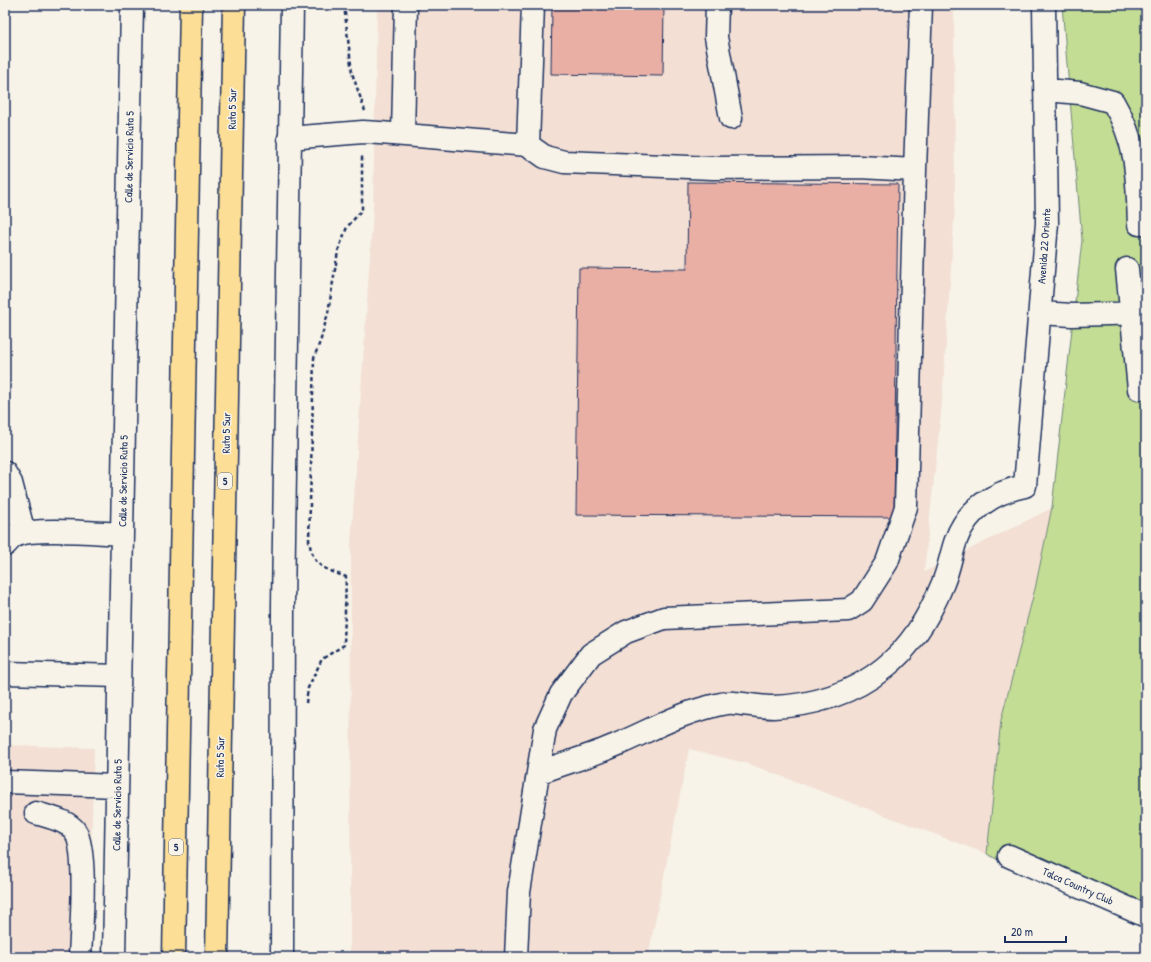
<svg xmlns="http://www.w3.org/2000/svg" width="1151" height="962" font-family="'Patrick Hand',sans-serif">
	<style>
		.built { fill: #f3dfd4 }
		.green { fill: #c4dd94; stroke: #708679 }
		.building { fill: #e9afa5; stroke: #1b2f5e }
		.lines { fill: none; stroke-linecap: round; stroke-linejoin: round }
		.minor-casing { stroke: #1b2f5e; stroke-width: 25 }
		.highway-casing { stroke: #1b2f5e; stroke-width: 25 }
		.path { stroke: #1b2f5e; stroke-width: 2.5; stroke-dasharray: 4 3; stroke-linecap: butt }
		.minor { stroke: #f7f3e8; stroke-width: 22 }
		.highway { stroke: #fcde96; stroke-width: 22 }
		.labels { text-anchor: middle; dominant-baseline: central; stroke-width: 3; stroke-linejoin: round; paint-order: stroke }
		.shield { fill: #f7f3e8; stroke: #5d6a87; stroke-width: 1 }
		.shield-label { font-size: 10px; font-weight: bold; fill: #1b2f5e }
		.street-label { font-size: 11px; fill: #1b2f5e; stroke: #f7f3e8 }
	</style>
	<rect width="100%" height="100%" fill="#f7f3e8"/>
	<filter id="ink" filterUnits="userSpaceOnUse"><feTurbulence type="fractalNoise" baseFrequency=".025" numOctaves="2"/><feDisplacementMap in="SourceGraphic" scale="8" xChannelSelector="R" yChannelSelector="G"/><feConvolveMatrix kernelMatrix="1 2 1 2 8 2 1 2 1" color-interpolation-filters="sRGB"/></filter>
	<g filter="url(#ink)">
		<!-- built -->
		<path class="built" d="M377 5H954L955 206 942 403 924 572 1052 508 1035 589 1001 720 987 854 749 764 689 749 648 957H350L351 544 373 210Z
			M5 745 94 748 88 957H5Z"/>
		<!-- green -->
		<path class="green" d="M1062 5H1146V929L1015 869 987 854 1001 720 1035 589 1052 507 1082 240Z"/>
		<!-- building -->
		<path class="building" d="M552 5H664L663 76 551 74Z
			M688 182 898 184 894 517 576 515 579 268 687 269Z"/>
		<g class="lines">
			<!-- minor casing -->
			<g class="minor-casing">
				<path id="minor" d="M717 5 716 37 731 118
					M1046 90 1080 93 1113 102C1138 144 1137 176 1139 224
					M403 134 406 5
					M289 138 363 132 380 133 528 145 545 157 564 162 713 168 860 167 915 170 921 5
					M528 145 533 5
					M1127 269 1139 389
					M1040 313 1072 315 1146 313
					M5 473 11 483 24 533
					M5 545C9 541 12 537 17 535 36 527 98 533 122 534
					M5 673 119 676
					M538 773C564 763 591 756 616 745 647 732 676 715 709 707 717 705 726 702 734 703 747 704 760 707 773 707 812 706 854 693 884 668 911 647 930 615 943 583 949 569 951 554 956 540 967 509 994 492 1025 486L1047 223 1044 5
					M5 782 117 786
					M36 813C48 817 67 820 75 831 88 851 81 930 80 957
					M1009 856 1146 916
					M114 957 132 5
					M282 957 283 605 292 5
					M516 957 519 892 545 729 561 694 591 654 626 632 664 618 848 610 862 601 887 562 906 507 915 170"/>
			</g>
			<!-- highway casing -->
			<g class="highway-casing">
				<path id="highway" d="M174 957 191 5
					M217 957 234 5"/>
			</g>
			<!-- path -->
			<path class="path" d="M344 5 352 73 365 111
				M306 703 308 688 322 659 344 645 346 577C323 568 313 567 309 540L314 358 321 339 328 313 338 251 347 227 362 210V154"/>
			<!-- minor -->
			<use href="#minor" class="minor"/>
			<!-- highway -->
			<use href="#highway" class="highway"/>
		</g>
	</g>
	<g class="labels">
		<!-- shield labels -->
		<g class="shield">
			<rect x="218" y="473" width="14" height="16" rx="3"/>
			<rect x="169" y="839" width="14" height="16" rx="3"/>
		</g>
		<g class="shield-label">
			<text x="225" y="481">5</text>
			<text x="176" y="847">5</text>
		</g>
		<!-- street labels -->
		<g class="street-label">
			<text transform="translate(232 109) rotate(-89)">Ruta 5 Sur</text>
			<text transform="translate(129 157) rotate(-89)">Calle de Servicio Ruta 5</text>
			<text transform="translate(1044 246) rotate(-86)">Avenida 22 Oriente</text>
			<text transform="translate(226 433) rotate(-89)">Ruta 5 Sur</text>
			<text transform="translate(123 481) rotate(-89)">Calle de Servicio Ruta 5</text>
			<text transform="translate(220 757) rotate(-89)">Ruta 5 Sur</text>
			<text transform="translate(117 805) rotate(-89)">Calle de Servicio Ruta 5</text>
			<text transform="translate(1078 886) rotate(24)">Talca Country Club</text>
		</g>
	</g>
	<!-- margin -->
	<rect width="1151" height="962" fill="none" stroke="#f7f3e8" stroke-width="20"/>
	<rect x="10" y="10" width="1131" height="942" fill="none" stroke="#1b2f5e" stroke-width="1.5" filter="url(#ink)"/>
	<!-- scale -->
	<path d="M1005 936v6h61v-6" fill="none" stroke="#1b2f5e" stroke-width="2"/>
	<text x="1011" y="936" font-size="12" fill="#1b2f5e" stroke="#f7f3e8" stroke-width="3" paint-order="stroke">20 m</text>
</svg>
